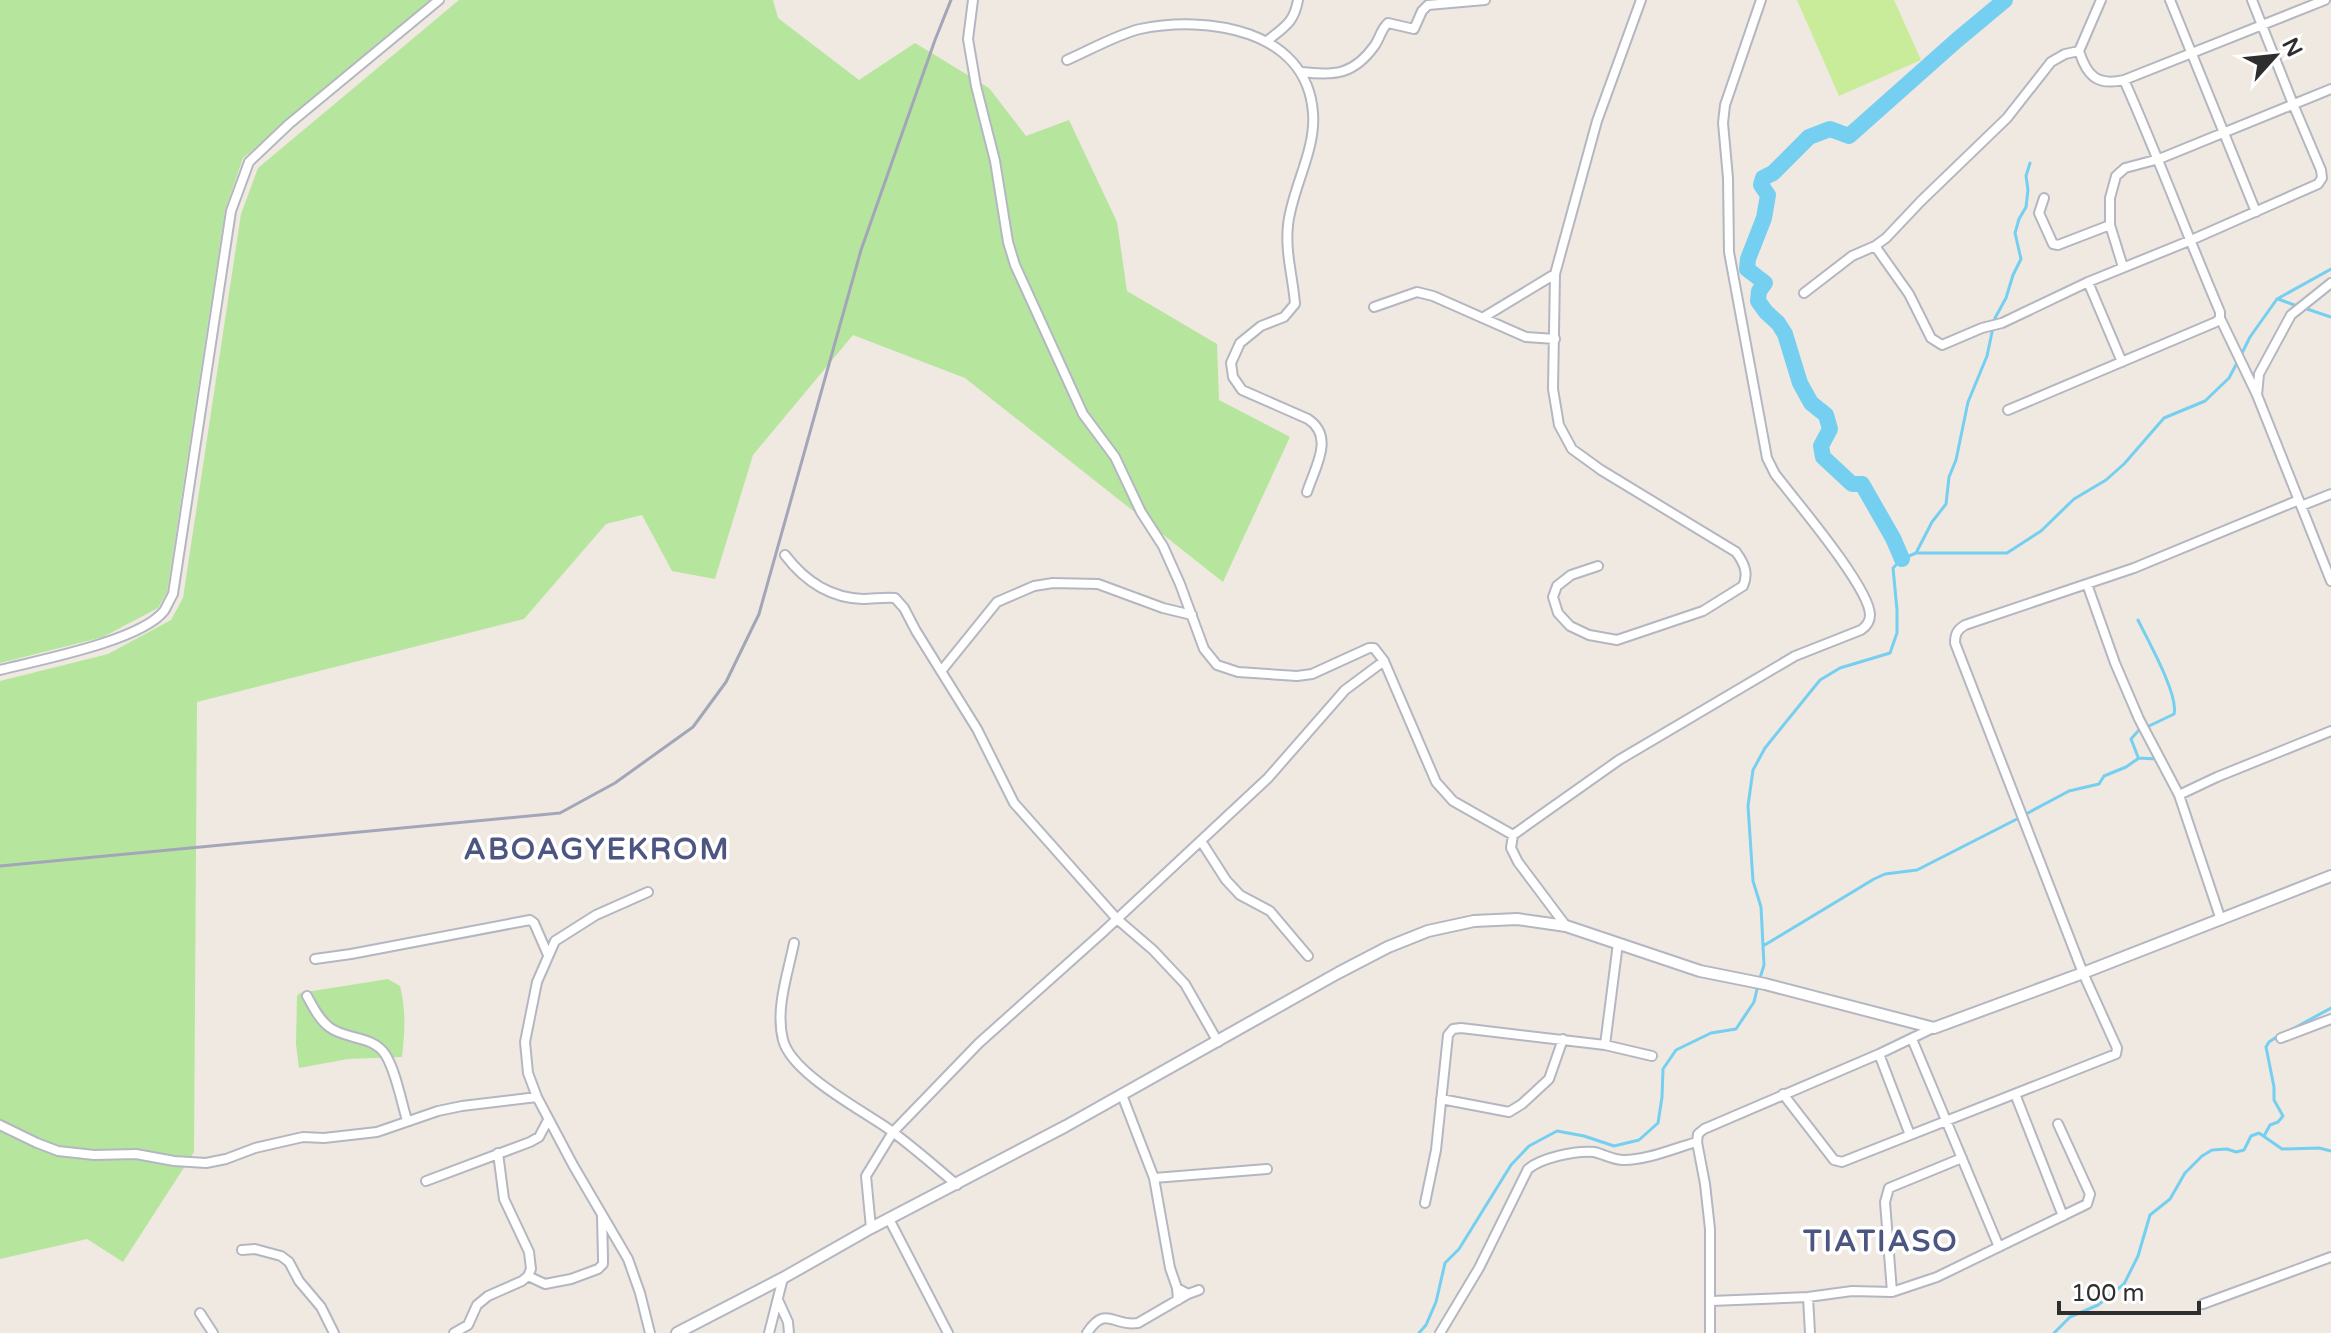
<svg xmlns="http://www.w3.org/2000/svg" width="2331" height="1333" font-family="'Varela Round',sans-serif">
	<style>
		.green { fill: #b6e59e }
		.pitch { fill: #c9ec9a }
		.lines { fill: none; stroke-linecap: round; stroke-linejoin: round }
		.stream { stroke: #75cff0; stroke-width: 3 }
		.river { stroke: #75cff0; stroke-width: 16 }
		.minor-casing { stroke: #b4b7c1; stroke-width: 12 }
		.tertiary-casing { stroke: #b4b7c1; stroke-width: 14 }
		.minor { stroke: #fff; stroke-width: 8 }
		.tertiary { stroke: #fff; stroke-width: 10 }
		.rail { stroke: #a3a6b8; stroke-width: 3 }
		.labels { text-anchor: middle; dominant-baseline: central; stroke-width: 7; stroke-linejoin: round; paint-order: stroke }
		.district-label { font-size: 30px; font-weight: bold; letter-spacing: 2px; fill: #4d5680; stroke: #fff }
	</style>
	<rect width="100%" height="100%" fill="#efe9e1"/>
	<!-- green -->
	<path class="green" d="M0 0H432L243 158 225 210 167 592 158 608 103 637 0 663Z
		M459 0H773L778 18 859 80 915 43 989 88 1026 136 1069 120 1117 222 1127 291 1217 344 1219 400 1290 437 1223 582 965 378 853 335 753 455 715 579 672 571 642 515 606 524 524 619 197 702 194 1152 123 1262 87 1239 0 1259V681L108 654 171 620 183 598 241 214 258 168Z
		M388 979 400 986C406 1010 405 1032 402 1057L348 1059 299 1068 296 1044 297 996 300 993Z"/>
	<!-- pitch -->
	<path class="pitch" d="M1797 0H1894L1921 60 1839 96Z"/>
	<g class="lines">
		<!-- stream -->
		<path class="stream" d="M2278 299 2297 306
			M2304 308 2331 317
			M2241 355 2250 337 2277 299 2331 269
			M1916 553 1932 522 1946 504 1949 477 1956 460 1968 402 1987 356 1995 318 2006 298 2013 275 2021 259 2015 233 2019 219 2026 207 2028 190 2026 176 2030 163
			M2138 620C2147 639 2179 695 2174 714L2147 727
			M2138 757 2131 739 2139 730
			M2026 814 2069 791 2099 784 2104 776 2126 767 2139 758 2157 759
			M1763 946 1874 879 1885 874 1917 870 2017 819
			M1760 978 1764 965 1761 907 1753 881 1748 806 1753 770 1765 748 1820 680 1840 668 1890 653 1897 633V610L1893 568 1902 559 1916 553H2007L2041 531 2074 499 2106 480 2124 464 2164 418 2205 401 2229 378 2238 361
			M2289 1031 2331 1008
			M2264 1136 2270 1125 2278 1122 2283 1116 2274 1100V1087L2266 1047 2269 1042 2278 1036
			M1419 1333 1426 1325 1436 1302 1445 1263 1459 1249 1511 1165 1529 1146 1557 1131 1584 1136 1614 1146 1639 1140 1658 1123 1662 1097 1663 1069 1676 1050 1711 1033 1736 1029 1754 1002 1758 985
			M2054 1333 2070 1317 2098 1305 2124 1284 2138 1256 2150 1215 2170 1199 2185 1173 2202 1156 2212 1150 2227 1149 2236 1152 2244 1150 2251 1136 2259 1133 2282 1149 2319 1148 2331 1151"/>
		<!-- river -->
		<path class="river" d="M1902 559 1893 538 1862 484H1852L1823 457 1821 446 1830 429 1826 415 1811 403 1800 383 1785 334 1778 323 1766 312 1758 301 1759 291 1765 283 1747 269 1748 259 1764 218 1768 195 1761 185 1763 178 1773 173 1809 137 1830 129 1849 136 1957 40 2005 0"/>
		<!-- minor casing -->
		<g class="minor-casing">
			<path id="minor" d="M973 0 968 39 976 86 995 161 1008 242 1015 265 1083 414 1115 457 1141 512 1163 546 1180 584 1204 649 1217 665 1238 672 1297 676 1312 674 1369 648H1374L1384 661 1436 782 1453 801 1513 835
				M2101 0 2079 51C2087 76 2097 86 2124 80L2325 0
				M2170 0 2256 212
				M1267 41C1284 27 1294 23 1298 0
				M1067 60C1088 51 1118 34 1140 29 1206 15 1307 29 1313 113 1316 151 1292 188 1288 225 1285 253 1293 277 1295 304L1284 317 1261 326 1240 343 1231 363 1233 377 1242 390 1308 419C1335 437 1315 467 1307 492
				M1302 72C1334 76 1354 75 1375 45 1380 38 1381 29 1388 23L1414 29 1422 11 1428 5 1485 0
				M2124 80C2158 156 2187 235 2220 312V318L2257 395
				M2044 198 2039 213 2053 244 2058 245 2110 225V198L2116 176 2125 168 2159 159 2331 89
				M2110 225 2123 267
				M1875 246 1909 294 1931 338 1942 345 1982 328 2002 323 2088 282 2189 241 2318 184 2322 178 2321 170 2293 104 2252 0
				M2088 282 2122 362
				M2331 283 2291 315 2259 374 2257 395 2331 581
				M1804 293 1852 256 1875 246 1886 238 1921 201 2007 118 2051 62 2065 54 2079 51
				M1374 307 1417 292 1433 296 1526 337 1555 339
				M1484 317 1555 274
				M2008 410 2216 322 2220 318
				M2301 506 2331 494
				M785 555C804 580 830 598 863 599 874 599 884 597 895 598L904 608 916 631 977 729 1014 803 1117 919 1153 950 1185 984 1218 1042
				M1598 566 1571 575 1557 586 1553 597 1558 613 1570 626 1589 635 1617 640 1703 611 1743 586C1749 573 1744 563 1736 552L1601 470 1572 449 1559 425 1553 389 1555 274 1597 121 1641 0
				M2087 584 2115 663 2139 719 2179 795
				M0 670C39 660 140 641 164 611 167 606 170 599 173 594L231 211 249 162 289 124 439 0
				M942 670 997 602 1034 586 1053 583 1098 584 1163 608 1192 615
				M1201 841 1226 880 1240 895 1270 911 1308 956
				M648 892 596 915 555 941 537 982 525 1042 528 1073 537 1097 573 1165 628 1259 640 1293 650 1333
				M2221 920 2179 795 2217 777 2331 731
				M1566 926 1518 862 1511 848 1513 835 1619 760 1795 656 1861 630C1867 626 1870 622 1870 615 1870 588 1795 500 1775 474L1767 458 1729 252 1728 178 1723 123 1725 105 1761 0
				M794 943C788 973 775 1009 783 1040 792 1074 862 1110 890 1130 913 1147 935 1166 957 1185
				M315 959 351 954 530 920 534 923 548 955
				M307 996C313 1007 319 1019 329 1027 346 1040 372 1035 385 1054 396 1071 401 1101 407 1120
				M2281 1038 2331 1019
				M1912 1039 1999 1247
				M1605 1045 1618 943
				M1879 1054 1910 1135
				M1783 1094 1834 1160 1842 1162 2116 1054 2117 1048 2083 973 1955 643C1955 634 1957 630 1965 625L2134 568 2299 500
				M2015 1094 2063 1216
				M1122 1095 1154 1178 1170 1268 1177 1288 1178 1300
				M1441 1099 1509 1112 1522 1104 1549 1079 1563 1039
				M0 1125 37 1143 58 1151 94 1155 136 1154 174 1161 206 1163 226 1159 255 1148 303 1137 324 1138 377 1132 438 1111 462 1106 537 1097
				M1154 1178 1267 1169
				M426 1181 530 1142 539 1137 548 1120
				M1425 1203 1436 1150 1448 1035 1453 1029 1461 1028 1605 1045 1652 1056
				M889 1219 948 1333
				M871 1228 866 1176 893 1132 979 1043 1102 933 1268 778 1345 690 1384 661
				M242 1250 255 1249 281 1256 289 1262 299 1281 321 1307 334 1333
				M528 1276 545 1284 571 1279 598 1269 603 1264V1258L602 1216
				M1892 1292 1885 1202 1889 1188 1962 1158
				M1188 1294 1199 1290
				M1808 1297 1810 1333
				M778 1300 788 1322 789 1333
				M1711 1301 1808 1297 1852 1291 1892 1292 1937 1277 2087 1204 2090 1194 2058 1124
				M2203 1304 2331 1257
				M200 1313 213 1333
				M454 1333 468 1325 477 1305 488 1296 522 1281 528 1276 531 1269 529 1252 504 1199 498 1153
				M769 1333 783 1278
				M1087 1333C1106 1304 1113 1327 1138 1323L1188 1294 1177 1288
				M1440 1333 1479 1268 1528 1169C1541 1158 1576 1150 1594 1152 1604 1154 1612 1160 1624 1160 1648 1160 1674 1148 1697 1142
				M1710 1333V1229L1705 1184 1697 1142 1698 1134 1704 1129 1879 1054 1933 1028"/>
		</g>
		<!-- tertiary casing -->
		<g class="tertiary-casing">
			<path id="tertiary" d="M677 1333 783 1278 871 1228 1066 1126 1338 973 1388 947 1428 931 1474 921 1517 919 1566 926 1700 971 1765 984 1934 1028 2083 973 2331 876"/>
		</g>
		<!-- minor -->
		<use href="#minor" class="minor"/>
		<!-- tertiary -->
		<use href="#tertiary" class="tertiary"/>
		<!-- rail -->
		<path class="rail" d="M0 866 560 813 615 783 693 727 726 682 759 614 861 250 935 40 951 0"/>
	</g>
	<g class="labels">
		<!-- district labels -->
		<g class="district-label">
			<text x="597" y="849">ABOAGYEKROM</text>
			<text x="1881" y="1241">TIATIASO</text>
		</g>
	</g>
	<!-- north arrow -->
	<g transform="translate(2275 56) rotate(63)" stroke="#ffffff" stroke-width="6" paint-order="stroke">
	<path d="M0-6L14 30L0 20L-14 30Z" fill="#2e2e2e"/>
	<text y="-12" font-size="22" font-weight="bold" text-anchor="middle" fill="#2e2e2e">N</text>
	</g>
	<!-- scale -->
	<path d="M2059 1301v12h140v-12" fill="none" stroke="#2e2e2e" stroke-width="4"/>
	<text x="2071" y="1301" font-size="24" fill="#2e2e2e" stroke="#ffffff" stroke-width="6" paint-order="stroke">100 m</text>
</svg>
